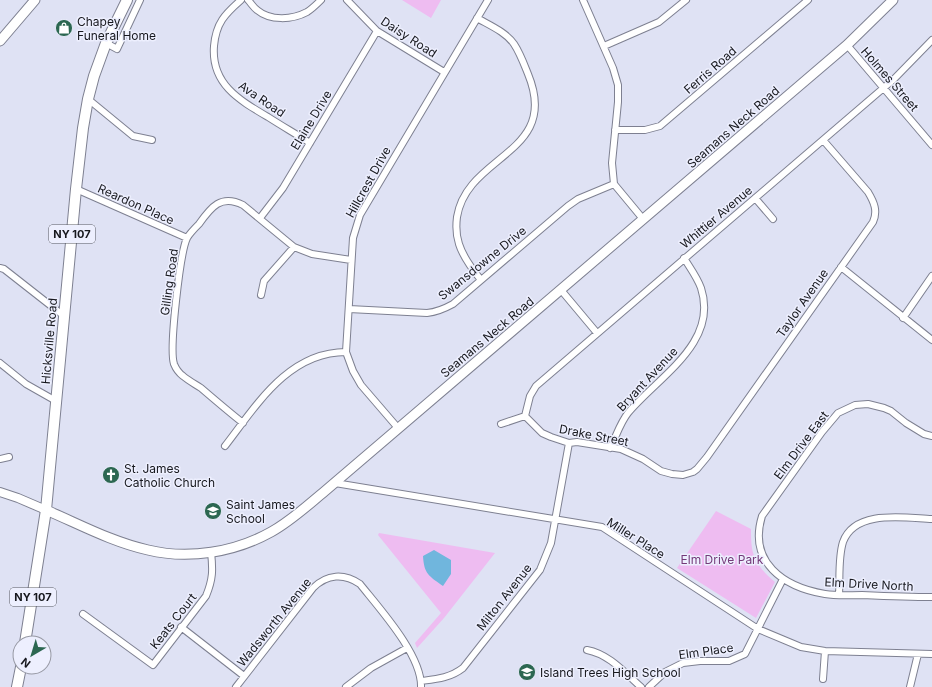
<svg xmlns="http://www.w3.org/2000/svg" width="932" height="687" font-family="Inter,sans-serif">
	<style>
		.green { fill: #eebcf1 }
		.water { fill: #70b6dd }
		.lines { fill: none; stroke-linecap: round; stroke-linejoin: round }
		.minor-casing { stroke: #7e8091; stroke-width: 8 }
		.tertiary-casing { stroke: #7e8091; stroke-width: 10 }
		.secondary-casing { stroke: #7e8091; stroke-width: 11 }
		.primary-casing { stroke: #7e8091; stroke-width: 12 }
		.minor { stroke: #fff; stroke-width: 6 }
		.tertiary { stroke: #fff; stroke-width: 8 }
		.secondary { stroke: #fff; stroke-width: 9 }
		.primary { stroke: #fff; stroke-width: 10 }
		.labels { text-anchor: middle; dominant-baseline: central; stroke-width: 3; stroke-linejoin: round; paint-order: stroke }
		.shield { fill: #edeffe; stroke: #575861; stroke-width: 1 }
		.shield-label { font-size: 11px; font-weight: bold; fill: #17181e }
		.poi-label { font-size: 12px; fill: #17181e; stroke: #edeffe; text-anchor: start }
		.street-label { font-size: 12px; fill: #17181e; stroke: #edeffe }
		.park-label { font-size: 12px; fill: #743979; stroke: #edeffe }
	</style>
	<rect width="100%" height="100%" fill="#dfe2f4"/>
	<!-- green -->
	<path class="green" d="M402 0H441L431 18Z
		M716 511 751 529C751 535 751 542 752 548 754 562 764 573 775 582L756 618 677 568Z
		M379 533 495 553 444 618 417 648 415 643 441 613 378 535Z"/>
	<!-- water -->
	<path class="water" d="M434 550 451 560V574L443 586C429 576 424 574 423 556Z"/>
	<g class="lines">
		<!-- minor casing -->
		<g class="minor-casing">
			<path id="minor" d="M241 0C225 14 216 23 214 46 211 84 239 100 268 117 282 126 296 134 310 143
				M248 0C251 3 253 7 257 10 270 21 292 20 307 12 312 9 317 4 321 0
				M347 0 377 31 444 72
				M583 0 613 68 618 85V102L612 163 614 184 643 219
				M477 18C489 25 506 32 514 44 520 53 524 64 528 74 561 154 467 154 457 217 456 225 456 235 459 244 463 257 472 269 481 280
				M106 43 117 49 140 0
				M847 45 932 145
				M604 46 659 22 686 0
				M88 99 133 136 152 140
				M615 130H645L660 126 808 0
				M76 189 187 238
				M755 198 773 219
				M260 218 283 188 377 31
				M841 267 932 340
				M0 268 4 269 64 316
				M561 290 597 333
				M261 295 264 281 294 247
				M349 309 427 313C437 312 444 309 453 304L568 206 578 199 614 184
				M903 318 932 276
				M0 363 26 384 56 401
				M525 416 542 433 551 437 569 443 577 442 621 449 643 459 661 471 672 474 683 475 693 472 697 469 707 457 873 222C878 211 874 202 868 192L823 140
				M525 416 530 396 536 386 894 79 932 40
				M243 423C229 412 215 400 201 388 195 384 189 381 183 376 179 373 176 369 174 364 169 349 180 253 187 238 190 233 195 228 199 224 211 207 221 194 243 205L294 247 312 254 351 260
				M501 424 525 416
				M398 428 361 385 353 371 346 352 353 238 360 215 488 0
				M932 436 924 434 906 423 891 411 884 408 868 404 855 405 838 413 822 432 762 516C748 562 783 587 825 594 837 596 849 595 862 595 885 596 909 597 932 597
				M225 446C256 406 288 352 346 352
				M610 448C616 437 620 423 628 413 658 377 719 343 701 288 697 277 690 268 684 258
				M0 459 9 457
				M335 483 602 527 758 629 801 647 825 651 932 654
				M839 595C840 578 838 558 843 542 855 509 905 518 932 519
				M83 614 153 665 206 596C213 579 213 570 211 552
				M181 627 244 676
				M587 650C609 654 625 673 641 687
				M823 679 825 651
				M421 681C437 679 450 678 463 668L540 570 551 543 569 443
				M236 687 313 588C327 574 344 573 360 584 379 608 422 655 421 687
				M346 687 371 668 407 648
				M649 687 665 672 683 663 700 661H729L745 654 783 579
				M910 687 918 654"/>
		</g>
		<!-- tertiary casing -->
		<g class="tertiary-casing">
			<path id="tertiary" d="M0 492 18 498 46 510"/>
		</g>
		<!-- secondary casing -->
		<g class="secondary-casing">
			<path id="secondary" d="M0 41 35 0
				M46 510C79 524 112 542 148 550 189 560 235 552 271 532 291 521 308 505 325 491L847 45 893 0"/>
		</g>
		<!-- primary casing -->
		<g class="primary-casing">
			<path id="primary" d="M25 643 46 510 76 189 83 128 88 99 94 76 106 43 127 0
				M17 687 21 667"/>
		</g>
		<!-- minor -->
		<use href="#minor" class="minor"/>
		<!-- tertiary -->
		<use href="#tertiary" class="tertiary"/>
		<!-- secondary -->
		<use href="#secondary" class="secondary"/>
		<!-- primary -->
		<use href="#primary" class="primary"/>
	</g>
	<!-- icons -->
	<defs>
		<g id="shop-disc" transform="scale(0.9)"><circle r="9.5" fill="#2c6751" stroke="#edeffe"/><path d="M-5-2.5h2.3a2.7 3.5 0 0 1 5.4 0H5L5.5 6h-11ZM-1.5-2.5h3a1.5 2.3 0 0 0-3 0Z" fill="#fff"/></g>
		<g id="church-disc" transform="scale(0.9)"><circle r="9.5" fill="#2c6751" stroke="#edeffe"/><path d="M-1.2-6h2.4v3.5h3.3v2.4h-3.3V6h-2.4V-.1h-3.3v-2.4h3.3Z" fill="#fff"/></g>
		<g id="school-disc" transform="scale(0.9)"><circle r="9.5" fill="#2c6751" stroke="#edeffe"/><path d="M0-5L7-2L0 1L-7-2ZM-4 1L0 2.5L4 1V4Q0 6-4 4Z" fill="#fff"/></g>
	</defs>
	<g fill-rule="evenodd">
		<use href="#shop-disc" x="64" y="28"/>
		<use href="#church-disc" x="111" y="475"/>
		<use href="#school-disc" x="213" y="511"/>
		<use href="#school-disc" x="527" y="672"/>
	</g>
	<g class="labels">
		<!-- shield labels -->
		<g class="shield">
			<rect x="49" y="225" width="46" height="18" rx="3"/>
			<rect x="10" y="588" width="46" height="18" rx="3"/>
		</g>
		<g class="shield-label">
			<text x="72" y="234">NY 107</text>
			<text x="33" y="597">NY 107</text>
		</g>
		<!-- poi labels -->
		<g class="poi-label">
			<text x="77" y="21">Chapey<tspan x="77" dy="14">Funeral Home</tspan></text>
			<text x="124" y="468">St. James<tspan x="124" dy="14">Catholic Church</tspan></text>
			<text x="226" y="504">Saint James<tspan x="226" dy="14">School</tspan></text>
			<text x="540" y="672">Island Trees High School</text>
		</g>
		<!-- street labels -->
		<g class="street-label">
			<text transform="translate(409 37) rotate(33)">Daisy Road</text>
			<text transform="translate(710 70) rotate(-41)">Ferris Road</text>
			<text transform="translate(890 79) rotate(49)">Holmes Street</text>
			<text transform="translate(262 99) rotate(34)">Ava Road</text>
			<text transform="translate(311 120) rotate(-59)">Elaine Drive</text>
			<text transform="translate(733 127) rotate(-41)">Seamans Neck Road</text>
			<text transform="translate(368 182) rotate(-61)">Hillcrest Drive</text>
			<text transform="translate(136 204) rotate(24)">Reardon Place</text>
			<text transform="translate(716 217) rotate(-40)">Whittier Avenue</text>
			<text transform="translate(482 263) rotate(-39)">Swansdowne Drive</text>
			<text transform="translate(169 282) rotate(-82)">Gilling Road</text>
			<text transform="translate(802 303) rotate(-55)">Taylor Avenue</text>
			<text transform="translate(487 337) rotate(-40)">Seamans Neck Road</text>
			<text transform="translate(49 341) rotate(-85)">Hicksville Road</text>
			<text transform="translate(647 379) rotate(-47)">Bryant Avenue</text>
			<text transform="translate(594 435) rotate(11)">Drake Street</text>
			<text transform="translate(801 445) rotate(-53)">Elm Drive East</text>
			<text transform="translate(636 538) rotate(32)">Miller Place</text>
			<text transform="translate(869 584) rotate(3)">Elm Drive North</text>
			<text transform="translate(504 597) rotate(-52)">Milton Avenue</text>
			<text transform="translate(173 621) rotate(-52)">Keats Court</text>
			<text transform="translate(274 622) rotate(-51)">Wadsworth Avenue</text>
			<text transform="translate(706 651) rotate(-8)">Elm Place</text>
		</g>
		<!-- park labels -->
		<g class="park-label">
			<text x="722" y="559">Elm Drive Park</text>
		</g>
	</g>
	<!-- north arrow -->
	<g transform="translate(32 655) rotate(218)"><circle r="19" fill="#edeffe" stroke="#9799a4"/>
	<path d="M0-3L7 15L0 10L-7 15Z" fill="#2c6751"/>
	<text y="-6" font-size="11" font-weight="bold" text-anchor="middle" fill="#17181e">N</text>
	</g>
</svg>
